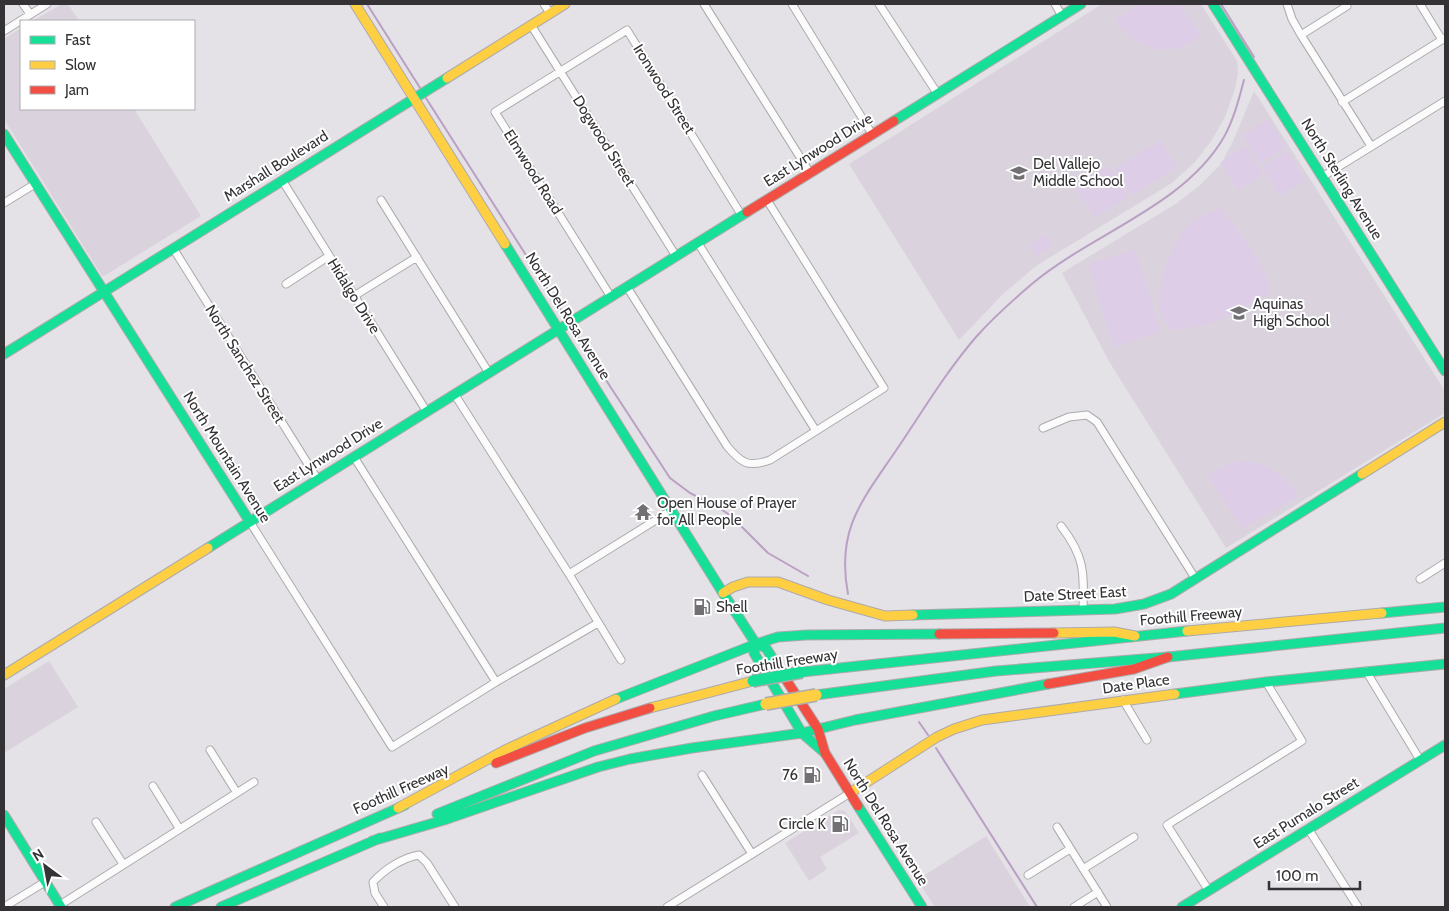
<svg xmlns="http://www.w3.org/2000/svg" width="1449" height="911" font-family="Cabin,sans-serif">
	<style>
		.built { fill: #dad3dd }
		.green { fill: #decde6 }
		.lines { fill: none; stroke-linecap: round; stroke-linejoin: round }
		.stream { stroke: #b9a0c4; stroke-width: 2 }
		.street-casing { stroke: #acaaad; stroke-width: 9 }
		.fast-casing { stroke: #acaaad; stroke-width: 11 }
		.slow-casing { stroke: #acaaad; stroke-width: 11 }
		.jam-casing { stroke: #acaaad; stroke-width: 11 }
		.street { stroke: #fbfbfb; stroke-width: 7 }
		.fast { stroke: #16e098; stroke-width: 9 }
		.slow { stroke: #ffcf43; stroke-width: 9 }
		.jam { stroke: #f24e42; stroke-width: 9 }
		.fast-bridge-casing { stroke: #acaaad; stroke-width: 14; stroke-linecap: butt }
		.slow-bridge-casing { stroke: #acaaad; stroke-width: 14; stroke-linecap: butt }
		.fast-bridge { stroke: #16e098; stroke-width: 11 }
		.slow-bridge { stroke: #ffcf43; stroke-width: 11 }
		.labels { text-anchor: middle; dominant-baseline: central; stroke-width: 4; stroke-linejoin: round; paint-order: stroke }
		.street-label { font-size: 15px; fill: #343235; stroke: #fff }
		.poi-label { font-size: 15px; fill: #343235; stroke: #fff; text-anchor: start }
	</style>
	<rect width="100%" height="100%" fill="#e4e2e6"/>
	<!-- built -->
	<path class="built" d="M62 4H68L79 21H33Z
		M1102 4H1201L1237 61 1238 73 1235 89 1225 117 1212 140 1195 162 1172 183 1036 266 1004 293 959 340 849 164Z
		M21 28V109H134L201 216 104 276H102L4 119V39Z
		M1254 91 1445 391V413L1226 548 1110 363 1062 273 1177 203 1199 186 1221 164 1233 141Z
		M49 661 78 707 4 753V689Z
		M839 810 845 811 859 833 820 857 827 869 809 881 785 843Z
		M986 836 1030 907H935L917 880Z"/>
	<!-- green -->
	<path class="green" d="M1139 4H1179L1201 35C1172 61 1136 50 1115 20Z
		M1268 119 1286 147 1260 164 1242 135Z
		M1160 140 1177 167 1131 196 1114 169Z
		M1245 146 1263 175 1238 191 1220 163Z
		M1287 151 1305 180 1280 196 1262 167Z
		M1108 166 1121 186 1105 197 1092 176Z
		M1091 176 1097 186 1081 197 1075 187Z
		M1098 187 1104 197 1088 207 1081 197Z
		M1122 187 1128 197 1094 218 1088 208Z
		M1221 208C1234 226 1274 274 1269 294L1214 323 1174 331C1168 326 1163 321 1160 313 1154 292 1171 245 1185 229 1195 218 1207 212 1221 208Z
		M1046 234 1053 246 1037 256 1030 245Z
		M1135 249 1161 332 1114 347 1088 264Z
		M1241 461C1271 463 1281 472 1299 496L1242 529 1207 475 1226 465Z"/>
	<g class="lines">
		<!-- stream -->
		<path class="stream" d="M367 4 422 91
			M1221 4 1254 57
			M424 95 568 321
			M570 325 670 478 690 493 718 507 731 516 768 553 808 576
			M848 594C836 530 861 502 895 452 921 414 945 373 976 337 993 318 1013 300 1033 283 1093 233 1184 206 1224 137 1234 119 1239 99 1244 80
			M919 722 928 735
			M936 748 1037 907"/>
		<!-- street casing -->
		<g class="street-casing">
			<path id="street" d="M23 4 30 14
				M544 4 550 13
				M704 4 810 173
				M792 4 872 134
				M879 4 937 93
				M1055 4 1062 16
				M1287 4 1292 19 1301 35 1371 146
				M1420 4 1442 40
				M531 25 676 256
				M4 31 47 4
				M1301 35 1347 6
				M1342 102 1445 38
				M1322 177 1445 101
				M282 180 427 412
				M381 200 489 373
				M4 203 35 184
				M698 243 816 431
				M173 248 318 480
				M286 284 329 256
				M627 287 727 446C741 463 748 468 770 460L884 388 767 200
				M354 296 417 257
				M611 297 495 112 627 30 742 216
				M455 395 569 574 621 660
				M1043 428 1069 417 1087 415 1097 422 1195 578
				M354 457 496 682
				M250 522 392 747 496 682 598 623
				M1061 526C1085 557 1084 572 1083 610
				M569 574 672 510
				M1420 579 1445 563
				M1366 671 1420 760
				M1123 700 1147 740
				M210 750 237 793
				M702 775 752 854
				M153 786 179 828
				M96 822 123 864
				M1057 827 1107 907
				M1309 830 1358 907
				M1083 869 1134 837
				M1028 875 1070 849
				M1209 891 1167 825 1302 741 1266 682
				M60 905 254 782
				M4 907 45 882
				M384 907 375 893 373 882C385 869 402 858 419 855L427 863 455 907
				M667 907 850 793
				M1074 907 1098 892"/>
		</g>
		<!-- fast casing -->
		<g class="fast-casing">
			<path id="fast" d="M1213 4 1445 371
				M894 121 1081 4
				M4 134 250 522
				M505 244 723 593 756 644 766 648 783 675
				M4 354 447 78
				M208 548 747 212
				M1382 613 1445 607
				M913 615 1115 609 1144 604 1171 594 1362 474
				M756 644 754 653 802 733 825 753
				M802 672 1187 631
				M1175 694 1266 682 1445 664
				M816 695 996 671 1168 657 1445 628
				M616 699 756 644 778 637 806 635 939 634
				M858 806 922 907
				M437 814 594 751 714 716 766 704
				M4 815 61 907
				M372 841 444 820 598 767 630 759 692 748 802 733 855 720 1048 684
				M175 907 405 805
				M221 907 380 838
				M1182 907 1445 745"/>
		</g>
		<!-- slow casing -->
		<g class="slow-casing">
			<path id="slow" d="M355 4 505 244
				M447 78 565 4
				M1362 474 1445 422
				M723 593 733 587 748 582H778L828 600 885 616 913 615
				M1187 631 1382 613
				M1054 633 1114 632 1135 636
				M4 675 208 548
				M650 708 753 681
				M850 793 937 737 954 729 982 720 1175 694
				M398 808 505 750 616 699"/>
		</g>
		<!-- jam casing -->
		<g class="jam-casing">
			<path id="jam" d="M747 212 894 121
				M939 634 1054 633
				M783 675 818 729 825 753 858 806
				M1048 684 1134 669 1168 657
				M496 763 585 728 650 708"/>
		</g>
		<!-- street -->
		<use href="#street" class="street"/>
		<!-- fast -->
		<use href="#fast" class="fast"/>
		<!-- slow -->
		<use href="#slow" class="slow"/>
		<!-- jam -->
		<use href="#jam" class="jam"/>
		<!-- fast-bridge casing -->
		<g class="fast-bridge-casing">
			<path id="fast-bridge" d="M753 681 802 672"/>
		</g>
		<!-- slow-bridge casing -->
		<g class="slow-bridge-casing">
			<path id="slow-bridge" d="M766 704 816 695"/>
		</g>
		<!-- fast-bridge -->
		<use href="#fast-bridge" class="fast-bridge"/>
		<!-- slow-bridge -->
		<use href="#slow-bridge" class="slow-bridge"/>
	</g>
	<!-- icons -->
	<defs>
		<g id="school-bare" transform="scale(1.35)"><path d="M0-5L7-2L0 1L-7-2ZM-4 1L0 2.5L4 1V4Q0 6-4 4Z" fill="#727073" stroke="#fff" stroke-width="2.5" paint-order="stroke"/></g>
		<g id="temple-bare" transform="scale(1.35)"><path d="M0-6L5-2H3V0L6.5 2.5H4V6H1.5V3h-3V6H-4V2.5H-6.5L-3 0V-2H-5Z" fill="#727073" stroke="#fff" stroke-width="2.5" paint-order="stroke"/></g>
		<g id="fuel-bare" transform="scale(1.35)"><path d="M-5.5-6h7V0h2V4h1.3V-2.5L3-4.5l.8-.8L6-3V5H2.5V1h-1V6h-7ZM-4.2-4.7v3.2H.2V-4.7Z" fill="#727073" stroke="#fff" stroke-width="2.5" paint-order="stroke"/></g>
	</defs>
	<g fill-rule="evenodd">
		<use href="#school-bare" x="1019" y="173"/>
		<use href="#school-bare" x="1239" y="313"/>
		<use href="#temple-bare" x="643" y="512"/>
		<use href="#fuel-bare" x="702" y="607"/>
		<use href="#fuel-bare" x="812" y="775"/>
		<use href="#fuel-bare" x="840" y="824"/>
	</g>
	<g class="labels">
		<!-- street labels -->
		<g class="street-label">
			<text transform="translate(664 89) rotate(58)">Ironwood Street</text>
			<text transform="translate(604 141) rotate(58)">Dogwood Street</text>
			<text transform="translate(818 150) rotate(-32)">East Lynwood Drive</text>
			<text transform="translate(276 166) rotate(-32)">Marshall Boulevard</text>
			<text transform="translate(533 172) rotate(58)">Elmwood Road</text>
			<text transform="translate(1342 179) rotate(58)">North Sterling Avenue</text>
			<text transform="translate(354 296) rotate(58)">Hidalgo Drive</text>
			<text transform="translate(568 316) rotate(58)">North Del Rosa Avenue</text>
			<text transform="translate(245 364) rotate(58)">North Sanchez Street</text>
			<text transform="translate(328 455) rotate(-32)">East Lynwood Drive</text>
			<text transform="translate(227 457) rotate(58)">North Mountain Avenue</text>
			<text transform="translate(1075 594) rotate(-3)">Date Street East</text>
			<text transform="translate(1191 616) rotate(-5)">Foothill Freeway</text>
			<text transform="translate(787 662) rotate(-9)">Foothill Freeway</text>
			<text transform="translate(1136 684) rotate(-8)">Date Place</text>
			<text transform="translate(401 789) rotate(-24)">Foothill Freeway</text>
			<text transform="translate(1306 813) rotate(-32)">East Pumalo Street</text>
			<text transform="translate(886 822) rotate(58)">North Del Rosa Avenue</text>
		</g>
		<!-- poi labels -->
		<g class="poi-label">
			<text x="1033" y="164">Del Vallejo<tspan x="1033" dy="17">Middle School</tspan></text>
			<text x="1253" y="304">Aquinas<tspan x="1253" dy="17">High School</tspan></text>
			<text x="657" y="503">Open House of Prayer<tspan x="657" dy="17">for All People</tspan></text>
			<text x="716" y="607">Shell</text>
			<text x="798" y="775" text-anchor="end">76</text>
			<text x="826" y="824" text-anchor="end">Circle K</text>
		</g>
	</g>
	<!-- border -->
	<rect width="1449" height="911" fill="none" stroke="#343235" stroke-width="10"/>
	<!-- legend -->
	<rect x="20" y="20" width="175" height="90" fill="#ffffff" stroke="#aeadae"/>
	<rect x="30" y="36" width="25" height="8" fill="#16e098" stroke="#aeadae"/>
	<text x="65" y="45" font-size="15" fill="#343235">Fast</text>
	<rect x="30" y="61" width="25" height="8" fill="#ffcf43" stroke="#aeadae"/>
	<text x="65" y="70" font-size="15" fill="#343235">Slow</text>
	<rect x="30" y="86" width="25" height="8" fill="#f24e42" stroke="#aeadae"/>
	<text x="65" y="95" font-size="15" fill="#343235">Jam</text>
	<!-- north arrow -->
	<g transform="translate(45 866) rotate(328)" stroke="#ffffff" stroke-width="4" paint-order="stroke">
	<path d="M0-4L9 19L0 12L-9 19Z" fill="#343235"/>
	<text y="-8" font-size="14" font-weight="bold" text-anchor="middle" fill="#343235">N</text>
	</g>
	<!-- scale -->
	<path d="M1269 881v8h91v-8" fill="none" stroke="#343235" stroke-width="2.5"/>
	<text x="1276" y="881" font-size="15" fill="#343235" stroke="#ffffff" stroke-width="4" paint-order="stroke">100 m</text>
</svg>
